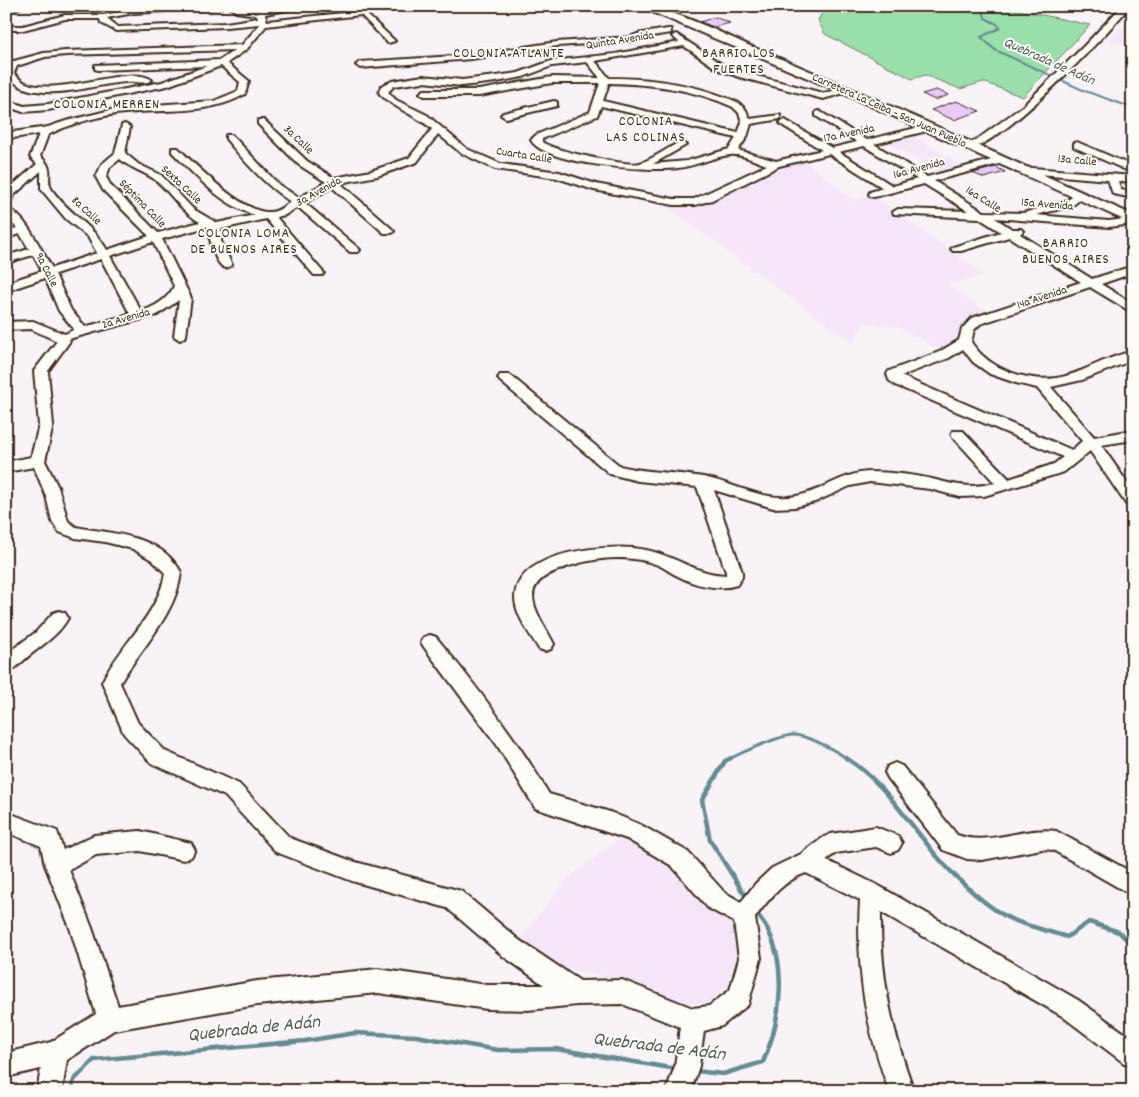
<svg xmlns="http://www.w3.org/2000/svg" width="1139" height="1097" font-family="Dekko,sans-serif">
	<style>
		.built { fill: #f4e6f7 }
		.green { fill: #9adeaa; stroke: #6a8464 }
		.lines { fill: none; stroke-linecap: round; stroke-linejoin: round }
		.stream-far2 { stroke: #648c91; stroke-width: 2 }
		.stream-far1 { stroke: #648c91; stroke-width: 3 }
		.stream { stroke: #648c91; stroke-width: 4.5 }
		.building { fill: #e7caf8; stroke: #3b2a1e }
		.minor-casing { stroke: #3b2a1e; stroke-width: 4 }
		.major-casing { stroke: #3b2a1e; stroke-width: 4 }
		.minor { fill: #fdfcf7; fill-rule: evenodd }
		.major { fill: #fdfcf7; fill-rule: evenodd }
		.labels { text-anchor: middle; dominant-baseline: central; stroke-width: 4; stroke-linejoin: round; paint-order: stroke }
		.far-street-label { font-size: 12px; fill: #3b2a1e; stroke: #fdfcf7 }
		.far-neighbourhood-label { font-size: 14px; letter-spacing: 1px; fill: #3b2a1e; stroke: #fdfcf7 }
		.far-water-label { font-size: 14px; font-style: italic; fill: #4f5b57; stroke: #fdfcf7 }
		.near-water-label { font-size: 19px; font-style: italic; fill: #4f5b57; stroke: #fdfcf7 }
	</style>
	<rect width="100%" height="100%" fill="#f9f2f7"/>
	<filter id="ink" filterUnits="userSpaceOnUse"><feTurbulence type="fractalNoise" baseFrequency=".02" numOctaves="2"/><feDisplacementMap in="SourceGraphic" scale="10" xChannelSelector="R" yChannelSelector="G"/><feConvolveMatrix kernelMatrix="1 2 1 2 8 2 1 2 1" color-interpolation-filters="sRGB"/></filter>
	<g filter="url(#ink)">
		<!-- built -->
		<path class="built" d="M1133 16V46L1109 41Z
			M911 135 965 167 940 173 887 141Z
			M803 160 855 200 872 195 984 275 947 285 986 311 964 324 958 339 938 349 898 327 864 323 853 343 666 206 697 205 778 167Z
			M626 834 677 864 739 929 741 942 729 986 709 1003H675L597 975 562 967 516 944 566 880Z"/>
		<!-- green -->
		<path class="green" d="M820 6H1000L1090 25 1023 97 983 82 960 89 925 75 912 79 825 34 818 20 825 8Z"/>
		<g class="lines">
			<!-- stream-far2 -->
			<path class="stream-far2" d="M311 6 318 12 326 15
				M982 6 985 18 997 24 1000 28 981 37 995 50 1085 91 1133 108"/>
			<!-- stream-far1 -->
			<path class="stream-far1" d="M729 759C741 753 782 734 795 735 812 737 834 750 848 759"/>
			<!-- stream -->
			<path class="stream" d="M731 758 725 761 702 800 710 840 748 900
				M846 758C880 779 902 813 927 844 944 867 980 902 1005 916 1020 925 1050 931 1067 937L1089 922 1119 932 1133 946
				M695 1071 723 1074 763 1062C780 1024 788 969 768 930 765 923 759 917 755 911
				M71 1091 74 1080 94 1060 305 1041 355 1033 416 1036 498 1050 556 1049 677 1069"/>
		</g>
		<!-- building -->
		<path class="building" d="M715 17 730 23 714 27 700 22Z
			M936 90 949 95 935 100 922 94Z
			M956 101 980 111 954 120 931 110Z
			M996 167 1005 172 984 178 973 173Z"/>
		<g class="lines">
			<!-- minor casing -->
			<g class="minor-casing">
				<path id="minor" d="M11 6H25L6 12V8Z
					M178 6H225L221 8 134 13 107 18 118 27 226 23 258 18 257 15 236 12 229 6 257 10 310 6 265 14 267 21 363 11 395 41 388 43 361 15 266 26 247 49 227 63 249 81 245 94C210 115 165 109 125 113 102 115 69 124 48 135L40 156C57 171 44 177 52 190 68 213 93 225 107 250L149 236 103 190 96 177 102 164 115 153 122 125 125 124 130 127 125 153 138 164 161 175 193 209 217 223 255 215C221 205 196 176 172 152V148H178C197 166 243 214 270 212 278 212 284 206 291 202 265 185 246 163 226 139V135H232L279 185 299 198 326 182 299 165 258 124V120H264L307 161 334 178 371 171 409 158 432 129C416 115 395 109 380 94L379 92 381 86 392 81 423 76 462 80 496 76 518 73 551 61 615 54 679 42 672 36 676 34 723 65 745 73 823 93 847 88 851 91 823 99 739 77 717 69 684 46 595 61 609 78C654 78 697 84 739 103L746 110 750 119 780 115V119L751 124 747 137 738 150 776 161 822 150 782 125 780 123 785 120 832 148 857 142 816 116V112L819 111 867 140 928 125 931 126V130L874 144 927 177 999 158 1003 159V163L934 181 984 212 1023 213 1064 202 1079 193 1084 196 1072 206 1036 215 1109 221 1133 218V224L1109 227 995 218 1012 229H1021L1023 231 1020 234 1092 279 1133 266V273L1101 284 1133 304V313L1090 287 980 324 974 330 971 342C981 357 994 366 1010 372 1065 392 1084 363 1133 351V360L1082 380 1051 387 1094 437 1133 430V440L1101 445 1133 491V508L1128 507 1090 451 1064 472 984 496 960 497 930 489 870 482 850 486 815 502 795 507 773 508 714 490 742 572V577L737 585C719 591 694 585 678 576 671 573 665 568 658 565 627 553 591 558 561 569 513 586 538 613 554 644L551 649 545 651 539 649C530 634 515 615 515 597 517 549 613 543 646 550 676 556 695 574 726 575V572L697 487 638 481 610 474 500 381 498 378 500 375H510L620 466C648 473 676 472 703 477 734 483 763 502 796 496 822 492 843 472 871 472 890 472 913 475 932 479 956 485 970 489 995 483L953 437 951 434 953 431H963L1009 479 1054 464 1063 457 895 385 889 380 887 374 889 371 939 352 959 340 962 329 972 318 1081 282 1009 237 961 251H953L951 249 953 247 1001 232 979 218 894 214 893 212 898 209 968 211 924 184 874 197 870 196 869 194 870 192 883 188 829 154 779 166 712 200 695 205H674L594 190 557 178 495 169 461 153 438 134 417 162 377 176 340 183 392 229 394 231 392 233H384L332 187 305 203 358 248 360 250 358 252H350L298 207 285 215 276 217 322 271 324 273 322 275H314L266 219 221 229V241L232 265 226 268C215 266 209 239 209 228L207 227 162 239 191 298 186 336 180 340 174 336 179 300 157 315 69 339 70 341 48 371 53 425 45 461 58 487 68 521 76 527C113 534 160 534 181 572 177 613 141 648 120 683L138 723 165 751 239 784 290 838 352 861 461 891 519 940 580 981 622 980 693 1008 709 1006 730 990 739 958 734 922 708 908 672 866 627 839 535 808 497 745 424 647 421 642 424 637 430 635 436 637C477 687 516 738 549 794L610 812 641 825 688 852 724 892 741 902 756 883 772 868 801 854 824 837 831 834 876 827 898 836 902 843 898 850 891 853 876 847 836 853 826 860 879 886 1078 1000 1133 1039V1066L1124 1063 1062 1016 881 912C880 977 892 1030 914 1091H889C865 1024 856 971 860 900L806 873C784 880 768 900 755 918L761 958 748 1005 722 1026 704 1031 699 1066 691 1091H666L675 1066 680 1027 622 1004 577 1005 528 1010 487 1009 378 993 257 1005 114 1030 67 1060 62 1091H37L41 1069 6 1077V1053L51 1042 96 1014 70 928 45 865 41 846 6 832V812L57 831 63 850 94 835 140 831 191 843 195 850 191 857 184 860 140 851 96 855 69 870 92 928 118 1006 257 981 378 969 487 985H544L503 956 447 908 352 881 276 852 225 796 151 763 124 734 102 682C120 645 159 614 165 573L152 560 133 549 105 542 75 538 59 532 52 521 46 496 34 467 6 472V462L31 457 39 425 34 371 57 341 31 329 6 330V322L33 321 65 334 73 330V328L59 311 45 278 6 291V283L42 271 33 255 6 263V256L29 249 20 234 6 238V231L17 228 6 217V208C25 213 42 252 52 268L97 253 88 237 66 219 41 189V171L13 196 10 203 6 204V191L37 164 30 157 39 134 6 139V133L48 127 66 121 123 107 214 101 238 91 240 82 221 66 167 86 48 110 23 112 6 106V100L24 106 48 104 162 82 207 66 98 70 95 69V65L220 60 235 50 66 55 45 57 17 66 14 73C17 77 21 81 26 83 59 97 131 64 152 80 146 85 134 81 126 82 97 84 66 96 37 91 24 90 16 84 6 76L9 65H6V60L14 61 44 53 66 51 242 45 260 24 226 27 116 31 101 23 100 19H65L23 30H6V26H23L65 15H103L134 9ZM587 62 600 78 552 77 479 90H424L420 93 424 96H479L552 83H600L590 112 536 135 531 140C544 165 651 172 678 168 696 166 713 157 730 155 740 153 757 162 767 165L694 199H674L596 184 559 172 501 164 467 149 427 115 396 100 388 92 394 86 423 82 462 86 496 82 523 77 552 66ZM609 83C652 84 693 89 733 107L739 113 742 122 738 133 603 101ZM601 106 736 138 729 149 687 161 653 164 686 145 684 143H678C666 149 653 159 640 163 627 167 552 150 542 142V139L597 116ZM864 146 917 179 893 186 839 152ZM120 159C131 169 143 171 154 179 171 192 179 210 200 222L158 233 111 186 106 177 110 167ZM153 242 174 286C169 298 154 308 141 311L110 256ZM101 259 130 314 85 327 71 310 55 274ZM963 349 973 362 990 374 1016 383 1037 388 1082 441 1072 450 901 376 949 358Z
					M670 6H684L657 14 653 12Z
					M1122 6H1130C1109 32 995 154 966 148V144L975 141 1023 106 1085 45Z
					M668 29H671V33L639 38 635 41 557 46 471 59 360 68 356 65 360 62 471 55 557 42 630 37 637 34Z
					M554 101 557 102V106L506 118 501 115 503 113Z
					M1077 142 1133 166V173L1074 147V143Z
					M1020 167 1133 176V182L1118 181 1121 190 1133 192V198L1113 194 1108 180 1016 172V168Z
					M59 611 65 613 68 618C57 638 38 647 22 662 16 667 13 671 6 673V654L36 632 53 613Z
					M895 763 902 766 957 835C990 847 1023 826 1056 831L1133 873V896L1053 850 1042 849 982 860 967 859 943 850 888 778 885 772 888 766Z"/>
			</g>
			<!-- major casing -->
			<g class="major-casing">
				<path id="major" d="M638 6C668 6 725 35 755 48 882 100 1007 159 1133 215V224L824 85Z"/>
			</g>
			<!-- minor -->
			<use href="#minor" class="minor"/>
			<!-- major -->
			<use href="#major" class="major"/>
		</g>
	</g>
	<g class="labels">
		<!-- far-street labels -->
		<g class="far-street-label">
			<text transform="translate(620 41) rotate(-9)">Quinta Avenida</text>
			<text transform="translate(889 111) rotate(24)">Carretera La Ceiba - San Juan Pueblo</text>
			<text transform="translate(849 134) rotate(-12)">17a Avenida</text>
			<text transform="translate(298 140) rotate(44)">3a Calle</text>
			<text transform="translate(524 156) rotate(9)">Cuarta Calle</text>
			<text transform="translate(1077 161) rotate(5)">13a Calle</text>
			<text transform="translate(919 169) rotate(-15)">16a Avenida</text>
			<text transform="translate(181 185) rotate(43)">Sexta Calle</text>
			<text transform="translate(319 192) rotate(-29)">3a Avenida</text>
			<text transform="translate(983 200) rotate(32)">16a Calle</text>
			<text transform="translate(142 204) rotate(46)">Séptima Calle</text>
			<text transform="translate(1047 205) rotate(5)">15a Avenida</text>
			<text transform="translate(86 211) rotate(43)">8a Calle</text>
			<text transform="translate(46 270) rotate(63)">9a Calle</text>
			<text transform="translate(1042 298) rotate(-18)">14a Avenida</text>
			<text transform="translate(126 319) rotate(-16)">2a Avenida</text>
		</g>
		<!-- far-neighbourhood labels -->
		<g class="far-neighbourhood-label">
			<text x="509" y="54">COLONIA ATLANTE</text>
			<text x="739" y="54">BARRIO LOS<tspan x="739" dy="16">FUERTES</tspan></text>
			<text x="107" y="105">COLONIA MERREN</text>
			<text x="646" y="122">COLONIA<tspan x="646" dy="16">LAS COLINAS</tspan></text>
			<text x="244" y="234">COLONIA LOMA<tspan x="244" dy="16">DE BUENOS AIRES</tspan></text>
			<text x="1066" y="244">BARRIO<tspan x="1066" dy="16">BUENOS AIRES</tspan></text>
		</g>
		<!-- far-water labels -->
		<g class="far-water-label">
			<text transform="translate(1049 62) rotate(24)">Quebrada de Adán</text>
		</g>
		<!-- near-water labels -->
		<g class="near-water-label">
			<text transform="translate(254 1030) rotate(-6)">Quebrada de Adán</text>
			<text transform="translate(659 1048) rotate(7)">Quebrada de Adán</text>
		</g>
	</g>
	<!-- margin -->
	<rect width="1139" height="1097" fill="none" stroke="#fdfcf7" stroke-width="25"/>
	<rect x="12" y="12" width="1114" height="1072" fill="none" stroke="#3b2a1e" stroke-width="2" filter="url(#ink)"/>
</svg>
